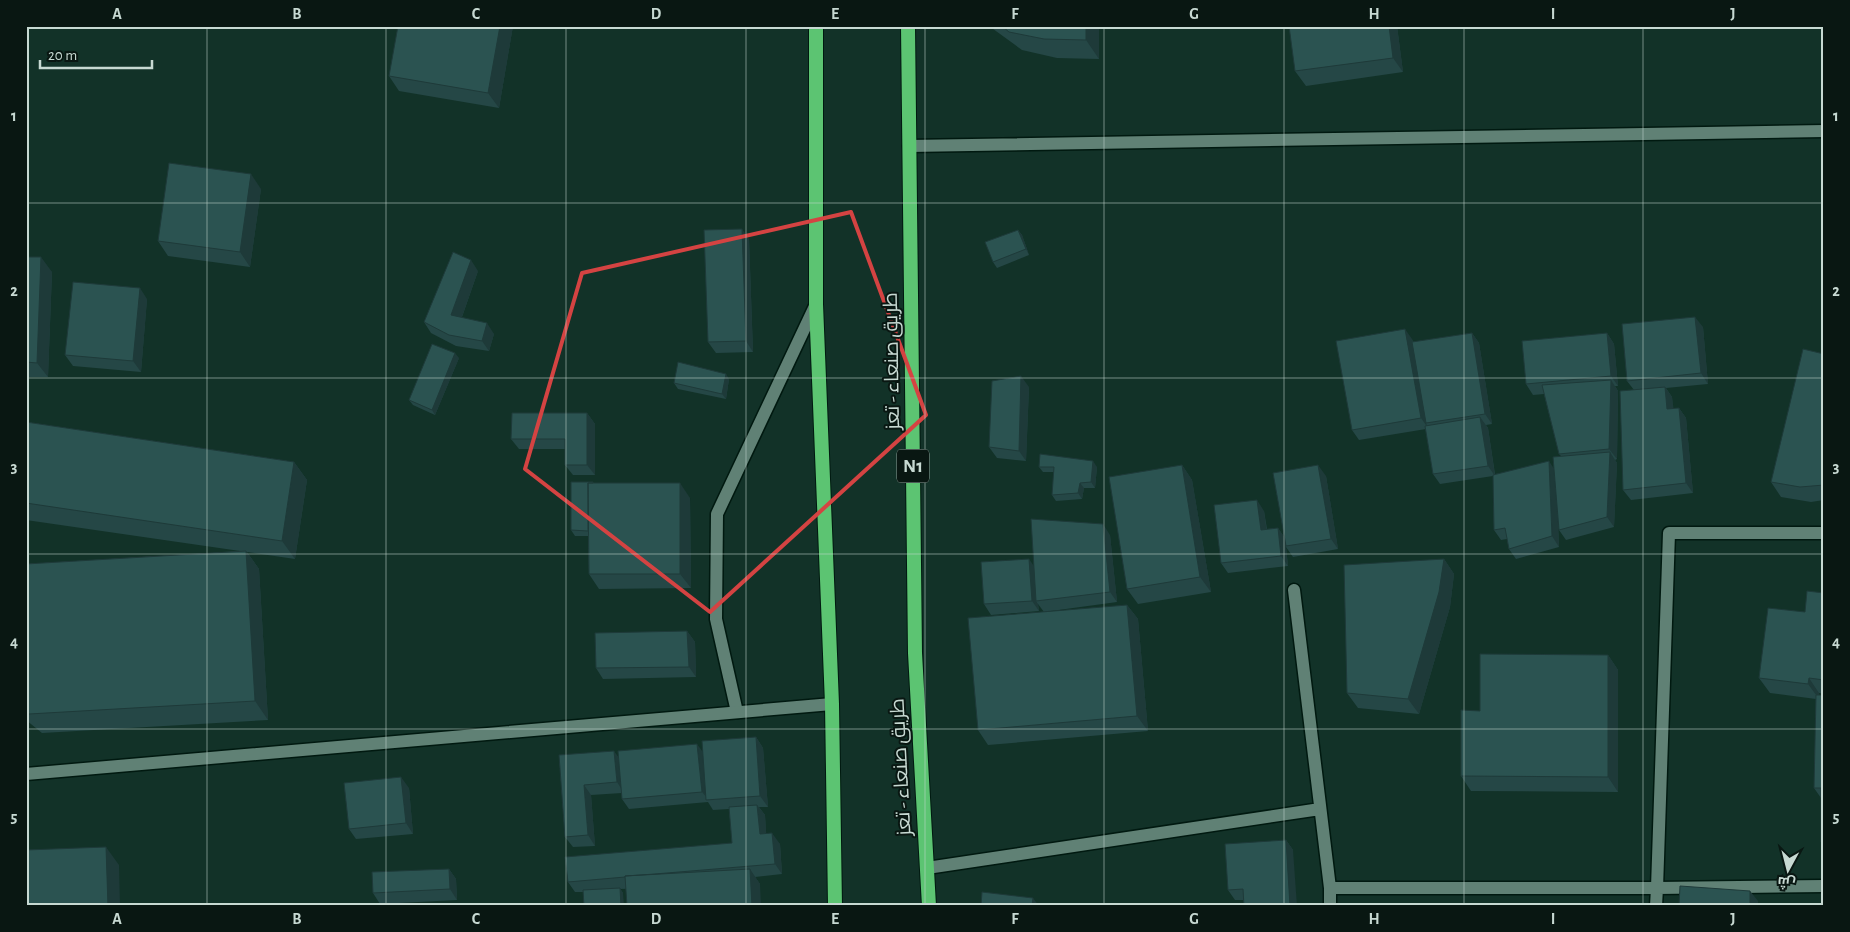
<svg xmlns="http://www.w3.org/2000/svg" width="1850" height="932" font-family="'Alegreya Sans',Cairo,sans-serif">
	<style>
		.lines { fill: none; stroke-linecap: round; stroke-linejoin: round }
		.service-casing { stroke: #001910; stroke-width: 15 }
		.minor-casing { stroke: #001910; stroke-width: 15 }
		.tertiary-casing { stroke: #001910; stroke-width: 15 }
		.trunk-casing { stroke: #001910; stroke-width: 16 }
		.service { stroke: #608175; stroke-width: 12 }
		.minor { stroke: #608175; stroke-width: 12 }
		.tertiary { stroke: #608175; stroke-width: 12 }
		.trunk { stroke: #5cc472; stroke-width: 14 }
		.wall { fill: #254746 }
		.shaded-wall { fill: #1e3a39 }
		.building { fill: #2b5351; stroke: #1e3a39 }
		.marked { fill: none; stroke: #d44342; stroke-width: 4; stroke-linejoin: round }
		.grid { fill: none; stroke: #c7d9d2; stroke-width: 1; stroke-opacity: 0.55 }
		.labels { text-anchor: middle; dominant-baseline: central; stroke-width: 4; stroke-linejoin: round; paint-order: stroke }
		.shield { fill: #091712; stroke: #8e9f98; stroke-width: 1 }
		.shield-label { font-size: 19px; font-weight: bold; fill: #c7d9d2 }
		.street-label { font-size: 20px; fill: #c7d9d2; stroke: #091712 }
		.neatline { fill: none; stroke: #c7d9d2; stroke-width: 2 }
		.grid-label { font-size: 16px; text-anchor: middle; font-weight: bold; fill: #c7d9d2 }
	</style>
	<rect width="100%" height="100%" fill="#123228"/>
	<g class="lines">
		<!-- service casing -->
		<g class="service-casing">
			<path id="service" d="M737 712 716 619 717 514 816 304"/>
		</g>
		<!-- minor casing -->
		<g class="minor-casing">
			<path id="minor" d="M1824 533H1669L1657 888 1824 886
				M1294 590 1330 888V906
				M26 774 832 704
				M927 868 1320 809
				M1330 888H1657L1656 906"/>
		</g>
		<!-- tertiary casing -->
		<g class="tertiary-casing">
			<path id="tertiary" d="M909 146 1824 131"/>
		</g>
		<!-- trunk casing -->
		<g class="trunk-casing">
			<path id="trunk" d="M816 26V304L832 704 835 906
				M908 26 915 653 929 906"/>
		</g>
		<!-- service -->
		<use href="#service" class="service"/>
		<!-- minor -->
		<use href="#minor" class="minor"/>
		<!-- tertiary -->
		<use href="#tertiary" class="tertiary"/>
		<!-- trunk -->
		<use href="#trunk" class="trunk"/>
	</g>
	<!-- wall -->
	<path class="wall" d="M513 26 499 108 399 91 389 76Z
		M989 26H1099V59L1057 58 1022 50Z
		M1397 26 1403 72 1306 86 1295 71Z
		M261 189 250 267 168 256 158 241Z
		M1018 230 1022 235 1029 255 997 268 993 262Z
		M749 239 753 352 716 353 708 342Z
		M26 257 52 272 48 377H26Z
		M478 271 462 317 494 334 489 351 456 346 431 333 424 322Z
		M147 299 141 372 73 366 65 355Z
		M1703 327 1708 384 1666 388 1672 397 1673 408H1679L1686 418 1693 493 1631 500 1623 490 1634 390 1627 381Z
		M1472 333 1479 343 1492 424 1486 425 1488 428 1495 474 1554 468 1561 456 1559 454 1544 394 1533 395 1526 384 1607 333 1614 344 1618 386H1615L1618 391 1617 459 1615 460 1617 463 1614 527 1566 540 1559 530 1558 523 1559 547 1516 559 1509 549 1507 539 1501 540 1494 530 1493 476 1440 484 1433 474 1426 429 1359 440 1352 430 1412 339 1413 342Z
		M1824 354V500L1811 502 1781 497 1771 482Z
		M459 358 435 415 413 405 409 400Z
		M729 379 726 399 678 389 674 383Z
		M1029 387 1026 461 997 458 989 447Z
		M587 413 595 424V475H573L565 465V449H519L511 439Z
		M26 422 294 462 307 480 295 559 247 552 259 569 268 720 42 733 26 720V564L240 551 26 520Z
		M1182 465 1192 480 1211 592 1138 604 1127 589Z
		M1039 467H1097L1095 488H1084L1082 499 1056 501 1052 495 1054 472H1043Z
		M1326 476 1338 549 1293 557 1286 547 1288 566 1228 573 1221 563 1264 511 1267 529 1278 528 1284 537Z
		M593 483 690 498 691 588 599 589 589 574 588 536H575L571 530Z
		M1110 535 1117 602 1044 612 1038 604 1039 611 991 615 984 604 1034 567Z
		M1444 559 1454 574 1450 607 1419 714 1358 708 1347 693Z
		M1824 593V694L1819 693V695H1824V847L1821 842V798L1814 788 1816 699 1770 693 1759 678 1805 612Z
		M1127 605 1138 619 1148 731 988 745 978 730Z
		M687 631 695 642 696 677 603 679 596 668Z
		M1608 655 1618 670V792L1471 791 1461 776 1480 711Z
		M756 737 763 748 768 807H759L765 815 766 834 780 844 782 874 755 877 760 884 620 889 623 893 583 892H575L568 882 732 843 729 809 713 810 708 802 629 809 622 799V793L591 795 595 846 573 847 565 837 559 755 618 756 702 752Z
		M409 788 413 834 356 839 349 829Z
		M1286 840 1293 850 1244 900H1235L1228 890Z
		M449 869 456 879 457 900 380 904 373 893Z"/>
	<!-- shaded-wall -->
	<path class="shaded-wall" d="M500 26H513L499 108 488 93Z
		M1086 26H1099V59L1086 40Z
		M1389 26H1397L1403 72 1393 58Z
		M251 174 261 189 250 267 240 252Z
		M742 229 749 239 753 352 746 341Z
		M1018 230 1022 235 1029 255 1026 249Z
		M41 257 52 272 48 377 37 363Z
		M471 260 478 271 459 325 451 315Z
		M140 288 147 299 141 372 133 361Z
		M1695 317 1703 327 1708 384 1701 373Z
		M487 323 494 334 489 351 482 341Z
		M1405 329 1412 339 1427 423H1426L1428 428 1421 418Z
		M1472 333 1479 343 1492 424 1485 414Z
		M1607 333 1614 344 1618 386 1611 376Z
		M455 353 459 358 435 415 432 410Z
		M726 374 729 379 726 399 722 394Z
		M1021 376 1029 387 1026 461 1019 451Z
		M1611 380 1618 391 1617 459 1609 449Z
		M1665 387 1672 397 1675 419 1667 409Z
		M1679 408 1686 418 1693 493 1686 483Z
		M587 413 595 424V475L587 465Z
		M1480 417 1488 428 1495 476 1488 466Z
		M1610 452 1617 463 1614 527 1607 517Z
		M1093 461 1097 467 1095 488 1091 482Z
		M1549 461 1556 472 1559 547 1552 536Z
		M294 462 307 480 295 559 282 541Z
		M1182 465 1192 480 1211 592 1200 577Z
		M1318 465 1326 476 1338 549 1331 539Z
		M680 483 690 498 691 588 680 574Z
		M1080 483 1084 488 1082 499 1078 493Z
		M1257 500 1264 511 1268 541 1261 530Z
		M1103 524 1110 535 1117 602 1110 592Z
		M1278 528 1285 538 1288 566 1281 556Z
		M246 551 259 569 268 720 255 701Z
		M1029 559 1036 569V601L1038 604 1039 611 1032 601Z
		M1444 559 1454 574 1450 607 1419 714 1408 699Z
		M1127 605 1138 619 1148 731 1137 716Z
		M687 631 695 642 696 677 689 667Z
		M1608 655 1618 670V792L1608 777Z
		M1809 678 1819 693V699L1808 684Z
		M756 737 763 748 768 807 760 796Z
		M697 744 705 755 708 799 702 792Z
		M614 751 622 762 624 793 617 782Z
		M401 777 409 788 413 834 406 823Z
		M584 785 591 795 595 846 588 835Z
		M757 805 765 815 767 845 760 834Z
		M772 833 780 844 782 874 775 864Z
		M1286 840 1293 850 1297 906H1290Z
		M106 847 119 865 120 906H108Z
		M449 869 456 879 457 900 450 889Z
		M750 869 760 884 761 906H752Z
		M620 888 623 893 624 906H621Z
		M1750 891 1758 901V906H1750Z
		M1033 898 1039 906H1032Z"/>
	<!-- building -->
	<path class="building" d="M398 26H500L488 93 389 76Z
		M1002 26H1086V40L1044 39 1009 32Z
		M1289 26H1389L1393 58 1295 71Z
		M169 163 251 174 240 252 158 241Z
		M742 229 746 341 708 342 704 230Z
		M1018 230 1026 249 993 262 985 242Z
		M453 252 471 260 451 315 487 323 482 341 449 335 424 322Z
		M26 257H41L37 363 26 362Z
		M73 282 140 288 133 361 65 355Z
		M1695 317 1701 373 1627 381 1622 324Z
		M1405 329 1421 418 1352 430 1336 341Z
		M1472 333 1485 414 1426 423 1412 342Z
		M1607 333 1611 376 1526 384 1522 341Z
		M432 344 455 353 432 410 409 400Z
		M1803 349 1824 354V485L1800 487 1771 482Z
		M678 362 726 374 722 394 674 383Z
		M1021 376 1019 451 989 447 992 381Z
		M1611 380 1609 449 1559 454 1542 385Z
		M1665 387 1667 409 1679 408 1686 483 1623 490 1620 391Z
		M512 413H587V465H565V439H511Z
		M1480 417 1488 466 1433 474 1425 426Z
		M26 422 294 462 282 541 26 503Z
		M1610 452 1607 517 1559 530 1553 457Z
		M1040 454 1093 461 1091 482 1080 483 1078 493 1052 495 1054 467H1039Z
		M1549 461 1552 536 1509 549 1505 528 1494 530 1493 475Z
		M1182 465 1200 577 1127 589 1109 477Z
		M1318 465 1331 539 1286 546 1273 473Z
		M571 482H593V483H588V531L571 530Z
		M588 483H680V574H589Z
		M1257 500 1261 530 1278 528 1281 556 1221 563 1214 505Z
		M1031 519 1103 524 1110 592 1036 601Z
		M246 551 255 701 29 714 26 712V564Z
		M1029 559 1032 601 984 604 981 562Z
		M1444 559 1439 592 1408 699 1347 693 1344 565Z
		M1807 591 1824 593V680L1809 678 1808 684 1759 678 1768 608 1805 612Z
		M1127 605 1137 716 978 730 968 618Z
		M687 631 689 667 596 668 595 633Z
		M1480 654 1608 655V777L1461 776V710L1480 711Z
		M1816 695H1824V843L1821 842V788H1814Z
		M756 737 760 796 706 800 702 741Z
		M697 744 702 792 622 799 618 751Z
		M614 751 617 782 584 785 588 835 565 837 559 755Z
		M401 777 406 823 349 829 344 783Z
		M757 805 760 834 772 833 775 864 655 874 625 876V877L568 882 565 857 732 843 729 807Z
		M1286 840 1290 906H1244L1243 889 1228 890 1225 844Z
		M106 847 108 906H26V850Z
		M449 869 450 889 373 893 372 872Z
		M750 869 752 906H627L625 876Z
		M1680 886 1750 891V906H1679Z
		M620 888 621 906H584L583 890Z
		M982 892 1033 898 1032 906H981Z"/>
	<!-- marked area -->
	<path class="marked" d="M851 212 926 415 710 612 525 469 582 273Z"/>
	<!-- grid -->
	<path class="grid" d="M207 26V906M386 26V906M566 26V906M746 26V906M925 26V906M1104 26V906M1284 26V906M1464 26V906M1643 26V906M26 203H1824M26 378H1824M26 554H1824M26 729H1824"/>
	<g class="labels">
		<!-- shield labels -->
		<rect class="shield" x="897" y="449.5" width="32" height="33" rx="4"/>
		<g class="shield-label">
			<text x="913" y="466">N1</text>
		</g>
		<!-- street labels -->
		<g class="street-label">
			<text transform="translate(892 361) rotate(-91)">طريق صنعاء - تعز</text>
			<text transform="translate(901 767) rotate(-93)">طريق صنعاء - تعز</text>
		</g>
	</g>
	<!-- border -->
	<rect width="1850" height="932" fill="none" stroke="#091712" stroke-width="55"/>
	<!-- north arrow -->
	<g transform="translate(1788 870) rotate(187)" stroke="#091712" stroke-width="4" paint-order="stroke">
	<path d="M0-4L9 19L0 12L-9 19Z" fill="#c7d9d2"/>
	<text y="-8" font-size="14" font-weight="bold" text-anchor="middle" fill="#c7d9d2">ش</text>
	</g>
	<!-- scale -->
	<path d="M40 60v8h112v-8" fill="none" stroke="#c7d9d2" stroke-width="2.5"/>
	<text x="48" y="60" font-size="15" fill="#c7d9d2" stroke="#091712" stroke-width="4" paint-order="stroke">20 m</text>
	<rect x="28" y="28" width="1794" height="876" class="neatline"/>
	<g class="grid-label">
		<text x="117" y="19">A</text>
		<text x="297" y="19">B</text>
		<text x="476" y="19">C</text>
		<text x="656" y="19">D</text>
		<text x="835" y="19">E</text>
		<text x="1015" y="19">F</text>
		<text x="1194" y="19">G</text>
		<text x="1374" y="19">H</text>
		<text x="1553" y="19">I</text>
		<text x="1733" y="19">J</text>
		<text x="14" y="121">1</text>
		<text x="1836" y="121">1</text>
		<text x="14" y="296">2</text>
		<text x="1836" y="296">2</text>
		<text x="14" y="472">3</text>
		<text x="1836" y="472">3</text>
		<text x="14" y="647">4</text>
		<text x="1836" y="647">4</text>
		<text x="14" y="822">5</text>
		<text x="1836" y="822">5</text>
		<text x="117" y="924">A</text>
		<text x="297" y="924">B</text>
		<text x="476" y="924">C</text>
		<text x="656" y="924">D</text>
		<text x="835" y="924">E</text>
		<text x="1015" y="924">F</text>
		<text x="1194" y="924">G</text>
		<text x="1374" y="924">H</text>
		<text x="1553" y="924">I</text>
		<text x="1733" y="924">J</text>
	</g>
</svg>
